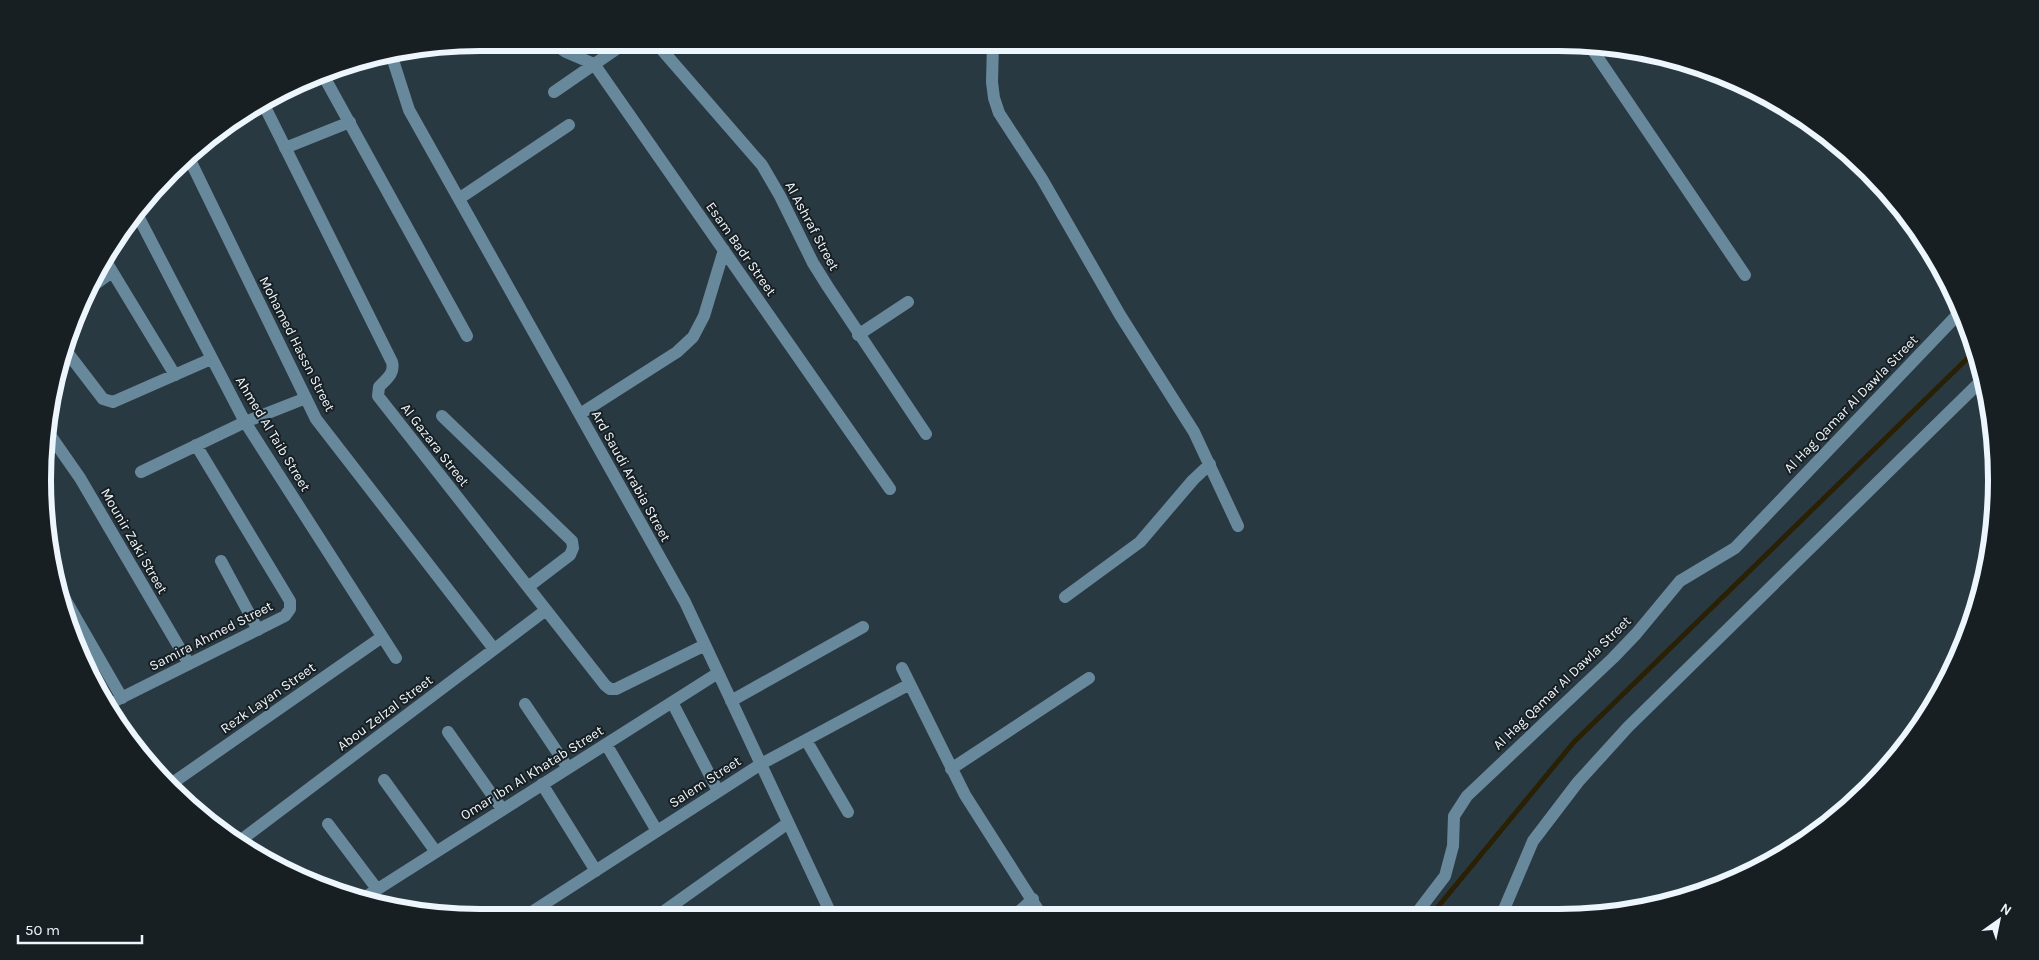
<svg xmlns="http://www.w3.org/2000/svg" width="2039" height="960" font-family="Karla,sans-serif">
	<style>
		.lines { fill: none; stroke-linecap: round; stroke-linejoin: round }
		.stream { stroke: #2a2004; stroke-width: 5 }
		.minor { stroke: #68899c; stroke-width: 12 }
		.labels { text-anchor: middle; dominant-baseline: central; stroke-width: 4; stroke-linejoin: round; paint-order: stroke }
		.street-label { font-size: 14px; fill: #ecf6fc; stroke: #181f23 }
		.rim { fill: none; stroke: #ecf6fc; stroke-width: 6 }
	</style>
	<rect width="100%" height="100%" fill="#293942"/>
	<g class="lines">
		<!-- stream -->
		<path class="stream" d="M1432 914 1574 742 1975 351"/>
		<!-- minor -->
		<path class="minor" d="M553 43 566 52 594 64 890 489
			M656 43 762 165 780 196 813 263 828 287 926 434
			M993 43 992 82 994 98 999 113 1042 179 1120 315 1194 432 1238 526
			M1590 46 1745 275
			M392 57 409 110 685 602 832 916
			M322 73 467 336
			M554 92 625 43
			M262 101 392 362C395 374 386 379 379 387L378 396 605 685 610 689H616L705 645
			M285 148 350 122
			M188 156 316 419 494 649
			M460 198 569 125
			M138 216 245 422 396 658
			M104 258 175 375
			M91 287 112 272
			M858 335 908 302
			M67 352 103 399 113 402 211 359
			M580 414 677 352 693 337 704 316 724 250
			M442 416 572 541 573 548 570 555 528 587
			M50 435 80 478 189 664
			M141 472 245 422 306 398
			M221 561 258 630
			M58 587 122 698
			M1065 597 1140 542 1193 480 1210 464
			M902 668 965 795 1042 916
			M731 701 863 627
			M672 702 718 791
			M525 704 568 768
			M107 705 285 616 290 609V601L196 445
			M448 732 502 809
			M806 740 848 812
			M606 744 657 831
			M951 769 1089 678
			M384 780 436 852
			M171 784 382 637
			M542 784 596 871
			M328 824 377 889
			M241 840 546 610
			M362 899 718 673
			M1416 914 1445 876 1453 846 1454 816 1467 796 1613 658 1636 634 1680 581 1735 548 1962 310
			M1502 914 1533 841 1578 782 1628 727 1983 379
			M1014 916 1033 899
			M524 917 761 764 910 684
			M656 917 788 823"/>
	</g>
	<g class="labels">
		<!-- street labels -->
		<g class="street-label">
			<text transform="translate(812 226) rotate(62)">Al Ashraf Street</text>
			<text transform="translate(741 249) rotate(55)">Esam Badr Street</text>
			<text transform="translate(297 344) rotate(63)">Mohamed Hassn Street</text>
			<text transform="translate(1851 404) rotate(-46)">Al Hag Qamar Al Dawla Street</text>
			<text transform="translate(273 434) rotate(59)">Ahmed Al Taib Street</text>
			<text transform="translate(435 445) rotate(52)">Al Gazara Street</text>
			<text transform="translate(631 476) rotate(61)">Ard Saudi Arabia Street</text>
			<text transform="translate(134 541) rotate(60)">Mounir Zaki Street</text>
			<text transform="translate(211 636) rotate(-27)">Samira Ahmed Street</text>
			<text transform="translate(1562 683) rotate(-44)">Al Hag Qamar Al Dawla Street</text>
			<text transform="translate(268 698) rotate(-35)">Rezk Layan Street</text>
			<text transform="translate(385 713) rotate(-37)">Abou Zelzal Street</text>
			<text transform="translate(532 773) rotate(-32)">Omar Ibn Al Khatab Street</text>
			<text transform="translate(705 782) rotate(-33)">Salem Street</text>
		</g>
	</g>
	<!-- crop -->
	<path d="M0 0H2039V960H0ZM480 51H1559A429 429 0 0 1 1988 480V480A429 429 0 0 1 1559 909H480A429 429 0 0 1 51 480V480A429 429 0 0 1 480 51Z" fill="#181f23" fill-rule="evenodd"/>
	<path class="rim" d="M480 51H1559A429 429 0 0 1 1988 480V480A429 429 0 0 1 1559 909H480A429 429 0 0 1 51 480V480A429 429 0 0 1 480 51Z"/>
	<!-- north arrow -->
	<g transform="translate(1999 920) rotate(33)" stroke="#181f23" stroke-width="4" paint-order="stroke">
	<path d="M0-4L9 19L0 12L-9 19Z" fill="#ecf6fc"/>
	<text y="-8" font-size="14" font-weight="bold" text-anchor="middle" fill="#ecf6fc">N</text>
	</g>
	<!-- scale -->
	<path d="M18 935v8h124v-8" fill="none" stroke="#ecf6fc" stroke-width="2.5"/>
	<text x="25" y="935" font-size="15" fill="#ecf6fc" stroke="#181f23" stroke-width="4" paint-order="stroke">50 m</text>
</svg>
